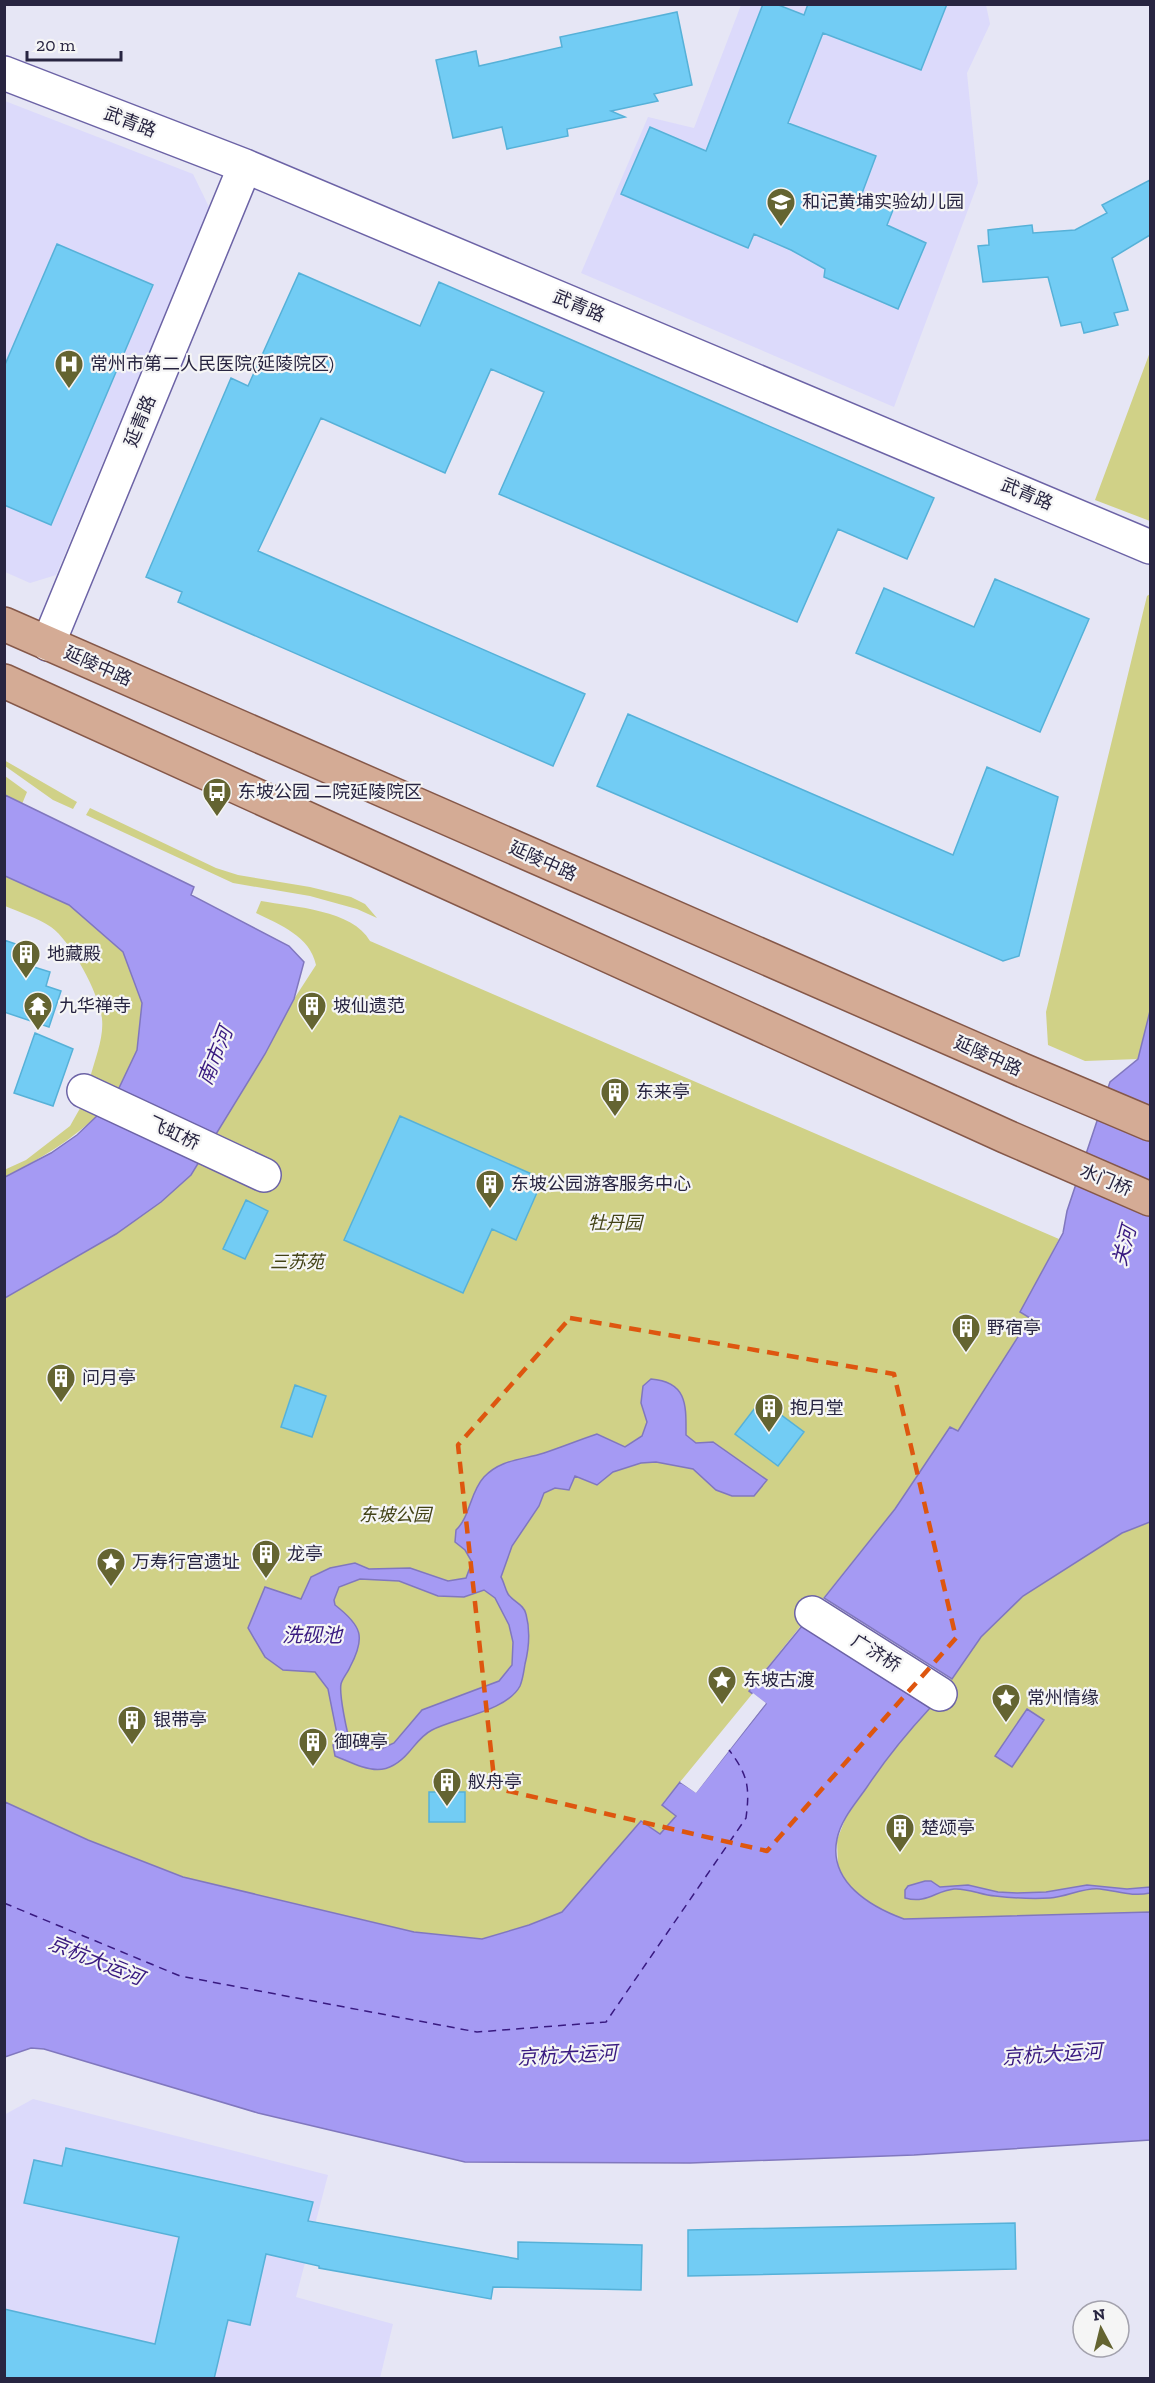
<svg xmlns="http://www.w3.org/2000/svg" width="1155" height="2383" font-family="'Zilla Slab','Noto Sans SC',serif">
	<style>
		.built { fill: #dcdafb }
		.green { fill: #d0d187 }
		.water { fill: #a59af3; stroke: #8077be; stroke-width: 1.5; fill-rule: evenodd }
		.pier { fill: #e6e6f5 }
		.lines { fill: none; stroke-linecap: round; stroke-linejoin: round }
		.ferry { stroke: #391a80; stroke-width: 1.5; stroke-dasharray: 8 6; stroke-linecap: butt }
		.building { fill: #72ccf4; stroke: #56b1d8; stroke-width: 1.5 }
		.minor-casing { stroke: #6c63a6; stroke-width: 36 }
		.major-casing { stroke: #855849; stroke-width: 36 }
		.minor { stroke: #fff; stroke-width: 33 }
		.major { stroke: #d4ab95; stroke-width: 33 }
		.marked { fill: none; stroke: #de560f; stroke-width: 4.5; stroke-dasharray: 12 8; stroke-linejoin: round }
		.labels { text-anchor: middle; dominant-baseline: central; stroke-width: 4.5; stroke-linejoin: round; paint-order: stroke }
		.street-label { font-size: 18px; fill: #282541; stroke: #f5f5f5 }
		.poi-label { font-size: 18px; fill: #282541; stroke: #f5f5f5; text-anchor: start }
		.park-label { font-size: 18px; font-style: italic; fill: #424216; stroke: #f5f5f5 }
		.water-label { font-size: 20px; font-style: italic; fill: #391a80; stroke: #f5f5f5 }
	</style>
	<rect width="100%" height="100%" fill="#e6e6f5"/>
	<!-- built -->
	<path class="built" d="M741 5H986L990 24 967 73 978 183 894 407 581 273 648 117 694 128Z
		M5 101 193 174 209 207 56 575 30 583 5 572Z
		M33 2099 328 2175 296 2297 393 2324 380 2378H5L4 2115Z"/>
	<!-- green -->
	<path class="green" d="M1150 352V521L1095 500Z
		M1150 594V1011L1138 1059 1085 1061 1048 1045 1046 1012 1147 596Z
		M4 760 77 802 73 809 53 800 5 766Z
		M5 776 27 792 22 804 5 795Z
		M90 808 216 868 238 875 310 887 351 897 365 904 377 918 357 909 310 896 233 883 86 815Z
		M5 876 69 905 123 952 142 1003 137 1050 118 1090 90 1078C95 1059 104 1038 102 1019 100 995 71 941 51 927 38 918 19 912 5 906Z
		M261 901C294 907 353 910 370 941L1059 1239 1021 1312 1031 1318 958 1431 950 1427 895 1509 749 1690 753 1693 662 1804 676 1816 660 1834 642 1821 562 1912 529 1925 482 1939 414 1932 183 1877 88 1840 5 1802V1298L29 1283 265 1054 294 999 316 965C310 936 280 925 256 913Z
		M83 1103 100 1113C68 1143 43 1157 5 1177L4 1170 26 1160 70 1126Z
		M1150 1522V1912L904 1919 880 1910 849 1887 838 1866 837 1840 846 1817 896 1745 930 1708 981 1637 1023 1596 1122 1533Z"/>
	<!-- water -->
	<path class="water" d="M5 795 194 887 191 895 289 946 304 962 294 999 265 1054 191 1175 161 1202 116 1234 5 1298V1177L51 1153 77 1135 100 1113 118 1090 137 1050 142 1003 123 952 69 905 5 876Z
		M1150 1011V1522L1122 1533 1023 1596 981 1637 952 1679 824 1598 895 1509 950 1427 958 1431 1030 1318 1020 1312 1063 1233 1067 1211 1110 1082 1138 1059Z
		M651 1379C688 1382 686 1406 686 1435L696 1443 713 1442 767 1480 754 1496H732L716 1490 693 1469 656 1462 641 1463 613 1472 597 1485 575 1476 569 1490 555 1488 544 1493 539 1506 512 1546 501 1577C504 1582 505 1589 508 1594 513 1602 524 1604 526 1614 530 1629 529 1648 525 1664 524 1670 523 1679 520 1686 507 1711 455 1718 432 1730 422 1735 416 1744 409 1752 384 1781 365 1768 335 1756L333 1745 338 1739 328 1689 315 1672 283 1670 265 1657 248 1628 265 1587 301 1599 311 1577 330 1568 355 1563 369 1569 410 1568 448 1581 466 1578 472 1562 465 1550 455 1542 456 1530C470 1517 470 1492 484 1477 501 1459 522 1460 544 1453 562 1447 579 1440 597 1434L625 1447 642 1436 647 1422 641 1403 643 1386ZM360 1579 399 1581 438 1596 464 1597 484 1590 495 1598 509 1625 513 1642 512 1665 499 1681 422 1710 394 1743 381 1749 368 1750 351 1744C347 1734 339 1694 341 1684 342 1679 348 1672 350 1667 366 1637 362 1626 335 1605L334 1600 339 1587Z
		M802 1626 930 1708C905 1735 887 1757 867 1787 856 1803 841 1819 837 1839 828 1882 871 1907 904 1919L1150 1912V2140L914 2155 690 2163 465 2162 258 2113 44 2049 31 2048 5 2057V1802L88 1840 183 1877 414 1932 482 1939 529 1925 562 1912 641 1821 660 1834 676 1816 662 1805 680 1782 696 1792 766 1704 749 1691Z
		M1027 1709 1044 1720 1012 1767 995 1756Z
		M925 1881H931L940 1887 968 1885 998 1892 1017 1893 1046 1892 1087 1885 1127 1889 1150 1887V1893C1132 1897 1118 1891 1100 1889 1084 1887 1067 1897 1050 1898 1032 1899 1013 1898 995 1896 981 1895 968 1888 954 1889 935 1891 927 1904 905 1898V1890L908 1886Z"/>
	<!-- pier -->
	<path class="pier" d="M753 1693 766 1703 696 1793 680 1782 682 1780 695 1789 762 1704 751 1696Z"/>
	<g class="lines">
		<!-- ferry -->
		<path class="ferry" d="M4 1903 180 1976 477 2032 606 2022 746 1818C750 1787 748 1775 729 1750"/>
	</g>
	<!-- building -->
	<path class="building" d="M763 4H776L804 15 808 4H947L921 70 823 33 788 123 876 156 861 196 893 210 887 225 926 243 898 309 824 277 825 269 791 250 754 234 748 248 621 194 650 127 706 151Z
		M677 12 692 85 654 94 658 101 611 111 625 117 567 129 568 136 507 149 502 127 453 138 436 60 476 51 479 66 562 47 560 37Z
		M1150 180V235L1112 258 1128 310 1114 313 1118 325 1084 333 1081 322 1061 326 1048 277 983 282 978 246 989 245 988 230 1032 225 1033 233 1075 230 1107 213 1102 205Z
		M57 244 153 285 51 525 4 505V367Z
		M299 273 420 326 439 282 934 498 907 559 838 529 797 622 499 494 544 392 491 369 445 473 321 418 258 551 585 694 553 766 178 602 182 592 146 577 231 378 248 386Z
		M995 579 1089 619 1040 732 856 653 884 588 974 627Z
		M628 714 953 855 987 767 1058 797 1019 956 1003 961 597 786Z
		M4 940 39 952 34 967 50 972 46 986 61 991 49 1027 4 1012Z
		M35 1033 73 1049 53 1106 14 1093Z
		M400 1116 543 1179 516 1240 492 1229 463 1293 344 1240Z
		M246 1200 268 1211 245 1259 223 1249Z
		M295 1385 326 1396 312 1437 281 1427Z
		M761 1400 804 1432 778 1466 735 1434Z
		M429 1792H465V1822H429Z
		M66 2148 313 2202 308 2221 518 2259V2242L642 2245 641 2290 493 2287 491 2299 319 2268V2266L266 2254 250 2325 228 2320 214 2379H4V2309L155 2344 179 2237 24 2203 34 2160 62 2166Z
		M1015 2223 1016 2269 688 2276V2230Z"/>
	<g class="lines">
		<!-- minor casing -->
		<g class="minor-casing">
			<path id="minor" d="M4 73 245 166 1150 547
				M48 644 245 166
				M84 1091 264 1175
				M812 1613 940 1694"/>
		</g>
		<!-- major casing -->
		<g class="major-casing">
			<path id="major" d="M4 624 1020 1069 1150 1124
				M4 681 1005 1136 1150 1199"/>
		</g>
		<!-- minor -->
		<use href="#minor" class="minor"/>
		<!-- major -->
		<use href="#major" class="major"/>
	</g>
	<!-- marked area -->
	<path class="marked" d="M570 1318 894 1374 956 1638 767 1851 495 1788 458 1445Z"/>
	<!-- icons -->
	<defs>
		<g id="school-pin" transform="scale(1.5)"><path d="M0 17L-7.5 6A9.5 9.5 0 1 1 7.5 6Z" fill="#646431" stroke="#f5f5f5"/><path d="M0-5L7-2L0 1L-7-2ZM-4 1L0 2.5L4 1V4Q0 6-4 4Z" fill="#fff"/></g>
		<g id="hospital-pin" transform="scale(1.5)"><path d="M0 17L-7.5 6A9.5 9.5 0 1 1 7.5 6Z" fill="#646431" stroke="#f5f5f5"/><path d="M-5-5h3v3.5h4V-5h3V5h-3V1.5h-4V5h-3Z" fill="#fff"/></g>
		<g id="bus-pin" transform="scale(1.5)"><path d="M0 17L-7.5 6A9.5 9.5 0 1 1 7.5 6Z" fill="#646431" stroke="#f5f5f5"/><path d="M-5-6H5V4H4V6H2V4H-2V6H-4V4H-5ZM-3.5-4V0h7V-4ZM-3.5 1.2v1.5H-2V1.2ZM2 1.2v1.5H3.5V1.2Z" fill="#fff"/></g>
		<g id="building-pin" transform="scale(1.5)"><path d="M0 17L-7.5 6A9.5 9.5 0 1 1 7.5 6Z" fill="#646431" stroke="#f5f5f5"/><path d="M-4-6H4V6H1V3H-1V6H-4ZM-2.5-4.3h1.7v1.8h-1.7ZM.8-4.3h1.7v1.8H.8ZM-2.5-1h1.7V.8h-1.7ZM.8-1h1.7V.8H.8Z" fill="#fff"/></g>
		<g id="temple-pin" transform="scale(1.5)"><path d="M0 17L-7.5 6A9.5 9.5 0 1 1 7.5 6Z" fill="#646431" stroke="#f5f5f5"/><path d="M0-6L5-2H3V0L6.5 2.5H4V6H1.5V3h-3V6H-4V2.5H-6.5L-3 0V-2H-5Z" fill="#fff"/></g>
		<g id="sight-pin" transform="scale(1.5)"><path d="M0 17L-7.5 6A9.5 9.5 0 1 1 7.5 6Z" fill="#646431" stroke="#f5f5f5"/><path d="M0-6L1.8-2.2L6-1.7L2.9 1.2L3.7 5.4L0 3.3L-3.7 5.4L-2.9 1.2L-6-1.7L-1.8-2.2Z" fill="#fff"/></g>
	</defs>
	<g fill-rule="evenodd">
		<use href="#school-pin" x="781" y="202"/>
		<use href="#hospital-pin" x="69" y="364"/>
		<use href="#bus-pin" x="217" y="792"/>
		<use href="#building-pin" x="26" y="954"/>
		<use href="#temple-pin" x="38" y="1006"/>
		<use href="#building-pin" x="312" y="1006"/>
		<use href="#building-pin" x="615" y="1092"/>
		<use href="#building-pin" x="490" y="1184"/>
		<use href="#building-pin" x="966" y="1328"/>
		<use href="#building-pin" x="61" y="1378"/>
		<use href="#building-pin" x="769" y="1408"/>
		<use href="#building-pin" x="266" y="1554"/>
		<use href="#sight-pin" x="111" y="1562"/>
		<use href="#sight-pin" x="722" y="1680"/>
		<use href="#sight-pin" x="1006" y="1698"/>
		<use href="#building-pin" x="132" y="1720"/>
		<use href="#building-pin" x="313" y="1742"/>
		<use href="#building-pin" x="447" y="1782"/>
		<use href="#building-pin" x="900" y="1828"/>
	</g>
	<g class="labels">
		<!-- street labels -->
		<g class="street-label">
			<text transform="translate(130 122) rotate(21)">武青路</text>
			<text transform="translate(579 306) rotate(23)">武青路</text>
			<text transform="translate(140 421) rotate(-68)">延青路</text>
			<text transform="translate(1027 494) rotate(23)">武青路</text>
			<text transform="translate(98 666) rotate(24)">延陵中路</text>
			<text transform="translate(543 861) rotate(24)">延陵中路</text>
			<text transform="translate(988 1056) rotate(24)">延陵中路</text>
			<text transform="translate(174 1133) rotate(25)">飞虹桥</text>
			<text transform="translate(1106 1180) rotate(23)">水门桥</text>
			<text transform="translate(876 1653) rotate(32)">广济桥</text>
		</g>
		<!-- poi labels -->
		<g class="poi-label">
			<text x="802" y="202">和记黄埔实验幼儿园</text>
			<text x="90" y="364">常州市第二人民医院(延陵院区)</text>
			<text x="238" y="792">东坡公园 二院延陵院区</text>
			<text x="47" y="954">地藏殿</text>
			<text x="59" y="1006">九华禅寺</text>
			<text x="333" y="1006">坡仙遗范</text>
			<text x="636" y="1092">东来亭</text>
			<text x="511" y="1184">东坡公园游客服务中心</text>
			<text x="987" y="1328">野宿亭</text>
			<text x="82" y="1378">问月亭</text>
			<text x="790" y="1408">抱月堂</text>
			<text x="287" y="1554">龙亭</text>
			<text x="132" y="1562">万寿行宫遗址</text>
			<text x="743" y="1680">东坡古渡</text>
			<text x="1027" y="1698">常州情缘</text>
			<text x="153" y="1720">银带亭</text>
			<text x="334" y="1742">御碑亭</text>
			<text x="468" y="1782">舣舟亭</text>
			<text x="921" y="1828">楚颂亭</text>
		</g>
		<!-- park labels -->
		<g class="park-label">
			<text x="615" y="1223">牡丹园</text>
			<text x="297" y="1262">三苏苑</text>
			<text x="395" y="1515">东坡公园</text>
		</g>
		<!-- water labels -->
		<g class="water-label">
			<text transform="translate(215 1056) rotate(-68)">南市河</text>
			<text transform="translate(1124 1246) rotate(-75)">关河</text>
			<text x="312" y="1635">洗砚池</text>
			<text transform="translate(96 1960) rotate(22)">京杭大运河</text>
			<text transform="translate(1052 2054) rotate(-4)">京杭大运河</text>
			<text transform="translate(567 2055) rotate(-3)">京杭大运河</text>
		</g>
	</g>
	<!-- border -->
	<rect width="1155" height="2383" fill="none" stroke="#282541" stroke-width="12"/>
	<!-- north arrow -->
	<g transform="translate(1101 2329) rotate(353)"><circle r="28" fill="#f5f5f5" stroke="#a3a2ad" stroke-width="1.5"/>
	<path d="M0-4.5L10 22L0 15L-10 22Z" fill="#646431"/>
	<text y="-9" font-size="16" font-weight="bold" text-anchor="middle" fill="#282541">N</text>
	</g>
	<!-- scale -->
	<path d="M27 51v9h94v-9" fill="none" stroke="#282541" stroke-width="3"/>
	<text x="36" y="51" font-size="18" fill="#282541" stroke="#f5f5f5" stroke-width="4.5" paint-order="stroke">20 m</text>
</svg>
